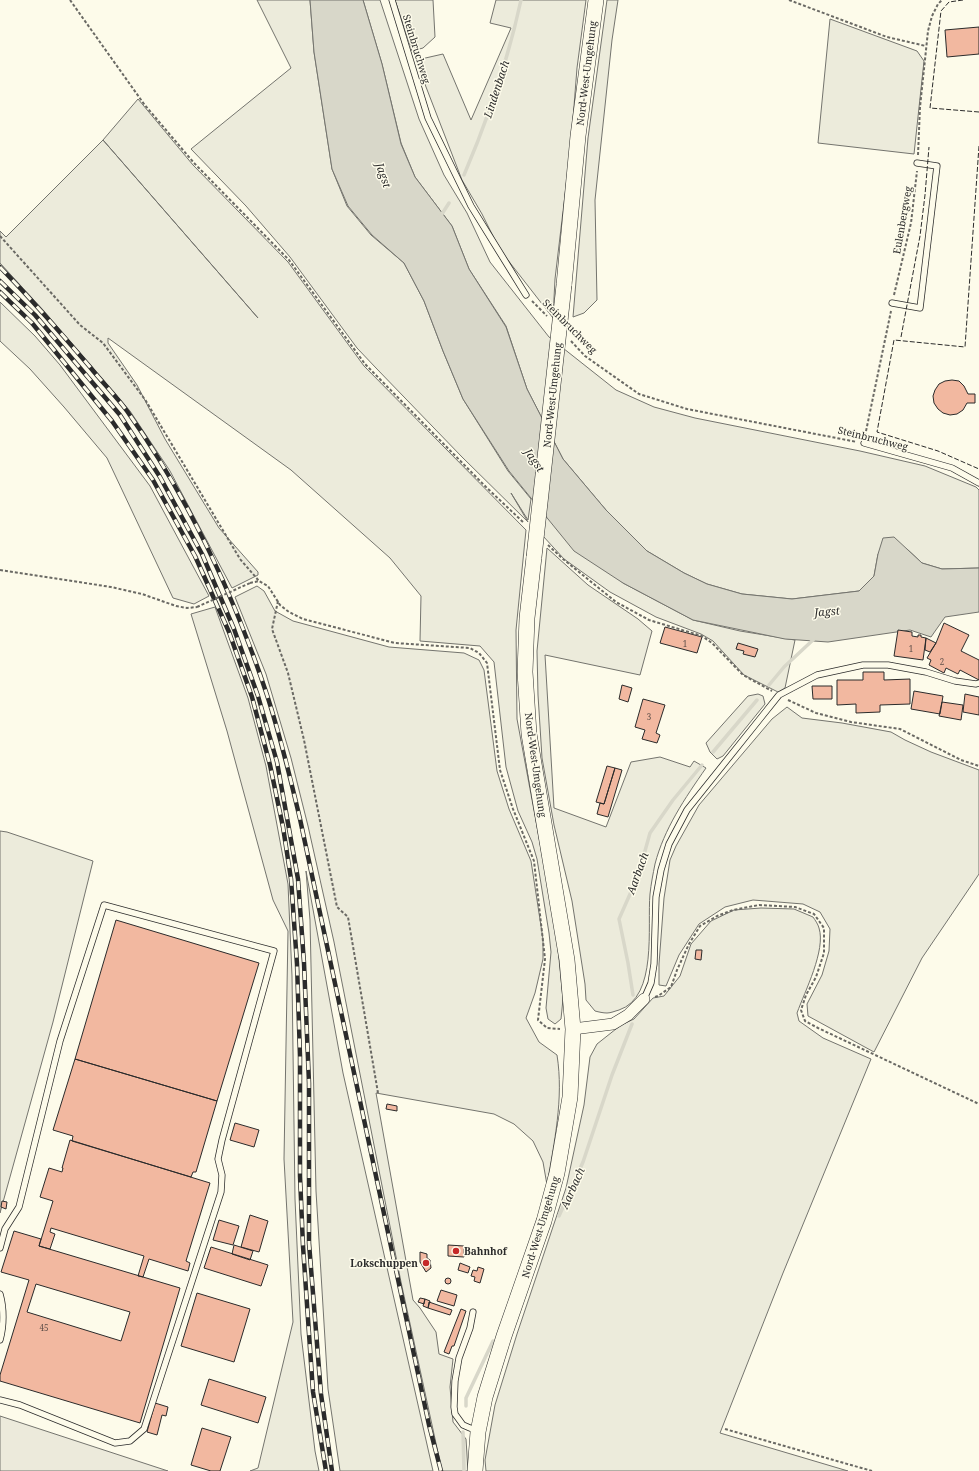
<svg xmlns="http://www.w3.org/2000/svg" width="979" height="1471" font-family="'Noto Serif',serif">
	<style>
		.green { fill: #ecebdb; stroke: #74746e }
		.parking { fill: #eceadb; stroke: #74746e }
		.water { fill: #d8d7c9; stroke: #74746e }
		.lines { fill: none; stroke-linecap: round; stroke-linejoin: round }
		.stream { stroke: #d8d7c9; stroke-width: 3.5 }
		.building { fill: #f2b8a0; stroke: #2b2b2b; fill-rule: evenodd }
		.lane-casing { stroke: #2b2b2b; stroke-width: 7 }
		.street-casing { stroke: #2b2b2b; stroke-width: 12 }
		.secondary-casing { stroke: #2b2b2b; stroke-width: 16 }
		.path { stroke: #6a6964; stroke-width: 2; stroke-dasharray: 3 2; stroke-linecap: butt }
		.lane { stroke: #fdfbea; stroke-width: 5.5 }
		.street { stroke: #fdfbea; stroke-width: 11 }
		.secondary { stroke: #fdfbea; stroke-width: 15 }
		.rail-casing { stroke: #2b2b2b; stroke-width: 4.5 }
		.rail { stroke: #fdfbea; stroke-width: 3; stroke-dasharray: 9; stroke-linecap: butt }
		.secondary-bridge-casing { stroke: #2b2b2b; stroke-width: 16; stroke-linecap: butt }
		.path-bridge { stroke: #6a6964; stroke-width: 2; stroke-dasharray: 3 2; stroke-linecap: butt }
		.secondary-bridge { stroke: #fdfbea; stroke-width: 15 }
		.fence { stroke: #2b2b2b; stroke-width: 1; stroke-dasharray: 5 2; stroke-linecap: butt }
		.poi-dot { fill: #c62828; stroke: #fdfbea; stroke-width: 1.5 }
		.labels { text-anchor: middle; dominant-baseline: central; stroke-width: 3; stroke-linejoin: round; paint-order: stroke }
		.number-label { font-size: 8px; fill: #5d4e48 }
		.street-label { font-size: 10px; fill: #2b2b2b; stroke: #fdfbea }
		.poi-label { font-size: 10px; font-weight: bold; fill: #2b2b2b; stroke: #fdfbea; text-anchor: start }
		.water-label { font-size: 11px; font-style: italic; fill: #2b2b2b; stroke: #fdfbea }
	</style>
	<rect width="100%" height="100%" fill="#fdfbea"/>
	<!-- green -->
	<path class="green" d="M257 0H310L314 52 332 169 347 206 371 235 404 263 424 301 443 351 463 399 508 471 531 499 528 520 511 493 528 522 462 457 376 368 357 348 290 257 246 206 191 149 291 68Z
		M363 0H380L419 119 444 175 467 213 490 262 549 337 616 390 654 407 695 418 860 451 925 466 976 487 979 490V568L942 569 922 563 907 549 878 554 874 576 859 591 792 599 742 594 707 584 684 573 647 551 606 510 563 459 527 389 506 326 469 269 452 226 415 177 401 143 382 64Z
		M395 0H433L435 37 423 48 412 51Z
		M496 0H586L577 68 571 144 555 279 553 318 500 250 482 214 462 180 421 74V59L443 54 471 120 511 28 490 23Z
		M607 0H618L612 40 595 200 597 300 584 313 573 317 588 138Z
		M830 19 917 51 924 61 914 154 818 143Z
		M138 99 193 165 288 262 364 366 526 530 516 630 517 719 556 929 563 999 561 1019 555 1024 548 1019 546 1008 551 952 549 933 537 859 532 842 518 811 506 767 494 662 480 646 420 641 421 596 390 558 291 470 108 338V343L137 385 165 439 219 528 258 572V575L232 588 170 471 130 411 44 311 0 263V231L6 237 103 140 258 318 103 140Z
		M0 302 35 336 60 365 150 486 209 596 194 604 173 598 107 458 64 407 30 369 0 341Z
		M545 515 623 583 693 620 740 631 795 640 785 688 778 692 744 675 713 641 701 634 656 617 610 592 564 559 543 536Z
		M547 548 588 585 638 619 652 631 640 675 545 655 554 808 606 827 631 762 660 757 690 767 694 761 706 768C685 798 664 829 655 864 653 874 651 884 650 894 647 926 658 997 619 1010 615 1011 611 1013 607 1013 603 1013 599 1012 595 1011L586 1000 585 984 572 901 554 825 542 758 538 695 537 651Z
		M257 586 264 591 275 611 293 621 389 647 464 653 479 660 484 670 497 771 509 809 531 861 543 939V959L535 993 526 1018 539 1042 557 1055C564 1099 554 1142 547 1185L543 1162 533 1141 514 1124 494 1114 376 1093 413 1300 420 1308 436 1332 439 1354 453 1359 450 1387 453 1422 466 1439 468 1471H442L401 1282 334 942 308 826 291 758 266 674 235 597Z
		M215 607 248 698 266 766 288 884 292 976 295 1199 301 1334 315 1451 319 1471H250L258 1468 293 1322 284 1159 288 931 273 900 227 731 191 614Z
		M758 694 763 696 765 704 723 756 717 759 710 752 706 743 748 696Z
		M787 707 802 718 842 723 891 732 905 740 931 752 979 770V874L922 958 874 1052 808 1016 807 1004 822 975 829 951 830 929 820 912 803 904 753 900 725 907 699 924 679 955 666 986 659 985V964L664 898 670 860 676 846 699 805 772 719Z
		M0 831 7 832 93 861 53 1022 0 1213Z
		M306 871 343 1073 433 1471H340L328 1389 316 1191 310 920Z
		M761 908 794 909 813 917C815 920 818 924 819 928 826 950 805 991 797 1013L799 1021 823 1038 871 1059 783 1273 720 1433 848 1471H486L485 1460 495 1405 517 1334 566 1188 584 1105 590 1057 597 1044 621 1025 634 1019 653 998 664 996 680 976 691 944 711 921 734 910Z"/>
	<!-- parking -->
	<path class="parking" d="M0 1416 168 1471H0Z"/>
	<!-- water -->
	<path class="water" d="M310 0H363L382 64 401 144 415 177 452 226 469 269 506 327 527 389 563 459 606 510 647 551 684 573 707 584 742 594 792 599 859 591 874 576 878 554 883 538 894 537 922 563 942 569 979 568V612L945 617 931 637 910 630 828 642 785 639 693 620 623 583 574 551 509 471 463 399 443 351 424 301 404 263 372 235 348 206 332 169 314 52Z"/>
	<g class="lines">
		<!-- stream -->
		<path class="stream" d="M464 175C488 119 508 60 521 0
			M440 217 449 203
			M769 685 784 667 814 639
			M713 752 757 700
			M633 995 628 963 619 919 638 876 650 833 673 800 702 765
			M559 1216 583 1162 612 1075 632 1024
			M466 1406V1398L493 1341
			M463 1432 464 1471"/>
	</g>
	<!-- building -->
	<path class="building" d="M979 27V54L947 57 945 30Z
		M416 39 418 46 412 48 410 41Z
		M952 380 959 381 964 386 968 394H975V403H967L963 410 957 414 950 415 943 413 938 409 934 403 933 396 935 390 939 384 945 381Z
		M944 623 969 635 961 651 979 660V680L960 670 958 674 946 668 944 673 929 665 931 660 927 658 936 643Z
		M665 627 702 637 697 653 660 643Z
		M898 630 912 632V636L918 637V635H921V637L926 638 923 660 894 656Z
		M926 638 936 643 930 652 925 650Z
		M738 643 758 649 755 657 743 654 744 651 736 649Z
		M863 672H884V680L910 679V704L880 705V712L856 713V704L837 705V680H863Z
		M622 685 632 688 628 702 619 699Z
		M812 686H832V699H813Z
		M914 691 943 696 940 714 911 709Z
		M965 694 979 697V715L963 712Z
		M643 699 665 705 656 733 660 735 657 743 642 739 645 730 635 727Z
		M942 702 963 705 961 720 939 716Z
		M607 766 615 768 604 804 596 802Z
		M615 768 622 770 608 817 597 814 600 803 604 804Z
		M116 920 259 963 217 1101 75 1059Z
		M696 950H702L701 960 695 959Z
		M75 1059 217 1101 196 1172H193L191 1177 72 1141 73 1136 53 1130Z
		M387 1104 397 1106V1111L386 1109Z
		M235 1123 259 1130 254 1147 230 1140Z
		M70 1140 210 1183 186 1261 190 1263 188 1271 149 1259 143 1277 138 1276 144 1256 51 1228 50 1232 55 1234 50 1249 39 1246 53 1201 40 1197 49 1168 62 1172 63 1168H62Z
		M2 1201 7 1202 6 1209 1 1207Z
		M250 1215 268 1221 259 1252 241 1247Z
		M219 1220 239 1226 233 1245 213 1240Z
		M14 1231 41 1239 39 1246 180 1288 140 1423 0 1381V1375L29 1280 1 1272ZM36 1284 130 1312 121 1341 27 1312Z
		M234 1245 253 1251 250 1260 232 1254Z
		M448 1245 464 1246V1257L448 1256Z
		M211 1247 268 1265 261 1286 204 1268Z
		M420 1252 427 1254V1258L430 1260 431 1268 426 1272 420 1262Z
		M460 1263 470 1267 468 1273 458 1270Z
		M478 1267 484 1269 480 1283 474 1281 475 1277 471 1276 473 1270 477 1271Z
		M445 1281a3 3 0 1 1 6 0a3 3 0 1 1-6 0Z
		M441 1290 457 1295 454 1306 437 1301Z
		M197 1293 250 1309 234 1362 181 1346Z
		M420 1298 425 1299 424 1304 418 1302Z
		M425 1299 430 1301 428 1308 423 1306Z
		M429 1302 452 1310 450 1315 428 1308Z
		M461 1309 466 1311 454 1346H452L449 1354 444 1352Z
		M209 1379 266 1397 258 1423 201 1405Z
		M155 1403 168 1407 166 1416 162 1415 157 1435 147 1432Z
		M202 1428 231 1437 220 1471H211L191 1465Z"/>
	<g class="lines">
		<!-- lane casing -->
		<g class="lane-casing">
			<path id="lane" d="M392 0 428 118 471 206 526 295
				M892 303 920 308 937 166 917 163
				M864 443 952 468 979 483
				M644 999 651 983 654 964 656 897 661 870 669 844 687 810 779 695 817 675 863 665H888L926 672 955 681 976 684 979 683
				M0 1248 5 1229 19 1207 60 1041 104 905 274 951 222 1140 218 1159 222 1175 221 1192 144 1429 130 1441 115 1443 20 1405 0 1400
				M0 1294C4 1308 4 1326 0 1340
				M473 1312 470 1328 459 1358 455 1381 454 1407 455 1414 463 1425 477 1431"/>
		</g>
		<!-- street casing -->
		<g class="street-casing">
			<path id="street" d="M573 1029 613 1024 628 1015 644 999"/>
		</g>
		<!-- secondary casing -->
		<g class="secondary-casing">
			<path id="secondary" d="M564 285 578 136 596 0
				M475 1471 478 1432 485 1397 504 1336 544 1221 557 1173 570 1097 573 1029 567 960 529 734 525 672 527 618 534 557"/>
		</g>
		<!-- path -->
		<path class="path" d="M70 0 144 104 194 163 289 260 365 364 486 487 524 523
			M789 0 887 37 926 46
			M918 155 920 107 928 31 932 16 938 4 942 0
			M0 236 80 325 103 343 146 401 240 559 259 581
			M894 295 911 223 917 171
			M532 301 547 316
			M571 341 585 356 639 394 687 409 857 442
			M865 436 891 311
			M548 545 563 559 616 602 649 620 702 636 712 643 743 675 772 691
			M0 570 111 587 142 594 176 606 187 608 197 607
			M250 583 259 581 268 586 280 605 289 612 303 619 395 643 470 648 479 653 487 663 500 770 513 809 534 861 545 959 538 1020 547 1028 560 1029
			M278 601 272 629 288 673 304 740 337 907 348 917 378 1093
			M788 700 816 713 851 722 900 729 961 760 979 766
			M655 997 658 996 671 987 677 970 689 944 700 926 717 916 733 910 759 905 795 907 814 914 824 928V953L816 977 806 995 801 1010 805 1021 818 1028 979 1104
			M725 1429 872 1471"/>
		<!-- lane -->
		<use href="#lane" class="lane"/>
		<!-- street -->
		<use href="#street" class="street"/>
		<!-- secondary -->
		<use href="#secondary" class="secondary"/>
		<!-- rail casing -->
		<g class="rail-casing">
			<path id="rail" d="M0 267C31 299 61 333 90 367 102 382 116 396 127 411 188 497 233 593 266 692 280 734 290 777 300 819L429 1425 441 1471
				M0 281 35 315 120 415 160 477 202 554 234 629 258 696 277 762 298 879 304 963 309 1083V1243L321 1394 332 1471
				M0 292 32 323 112 421 153 480 195 556 229 632 252 697 270 765 283 827 291 879 297 964 300 1056V1176L303 1246 313 1392 326 1471"/>
		</g>
		<!-- rail -->
		<use href="#rail" class="rail"/>
		<!-- secondary-bridge casing -->
		<g class="secondary-bridge-casing">
			<path id="secondary-bridge" d="M534 557 564 285"/>
		</g>
		<!-- path-bridge -->
		<path class="path-bridge" d="M197 607 250 583"/>
		<!-- secondary-bridge -->
		<use href="#secondary-bridge" class="secondary-bridge"/>
		<!-- fence -->
		<path class="fence" d="M963 0 949 2 941 11 930 108 979 112
			M979 146 965 347 894 340 877 432 938 451 979 469
			M901 337 920 236 925 195 929 147"/>
	</g>
	<!-- markers -->
	<g class="poi-dot">
		<circle cx="456" cy="1251" r="4"/>
		<circle cx="426" cy="1263" r="4"/>
	</g>
	<g class="labels">
		<!-- number labels -->
		<g class="number-label">
			<text x="685" y="643">1</text>
			<text x="911" y="648">1</text>
			<text x="942" y="661">2</text>
			<text x="649" y="716">3</text>
			<text x="44" y="1327">45</text>
		</g>
		<!-- street labels -->
		<g class="street-label">
			<text transform="translate(417 49) rotate(73)">Steinbruchweg</text>
			<text transform="translate(586 73) rotate(-83)">Nord-West-Umgehung</text>
			<text transform="translate(902 220) rotate(-80)">Eulenbergweg</text>
			<text transform="translate(570 326) rotate(45)">Steinbruchweg</text>
			<text transform="translate(552 395) rotate(-84)">Nord-West-Umgehung</text>
			<text transform="translate(873 438) rotate(14)">Steinbruchweg</text>
			<text transform="translate(536 765) rotate(82)">Nord-West-Umgehung</text>
			<text transform="translate(540 1227) rotate(-73)">Nord-West-Umgehung</text>
		</g>
		<!-- poi labels -->
		<g class="poi-label">
			<text x="464" y="1251">Bahnhof</text>
			<text x="418" y="1263" text-anchor="end">Lokschuppen</text>
		</g>
		<!-- water labels -->
		<g class="water-label">
			<text transform="translate(496 89) rotate(-72)">Lindenbach</text>
			<text transform="translate(384 175) rotate(71)">Jagst</text>
			<text transform="translate(535 460) rotate(55)">Jagst</text>
			<text transform="translate(827 611) rotate(-5)">Jagst</text>
			<text transform="translate(637 873) rotate(-70)">Aarbach</text>
			<text transform="translate(572 1188) rotate(-66)">Aarbach</text>
		</g>
	</g>
</svg>
